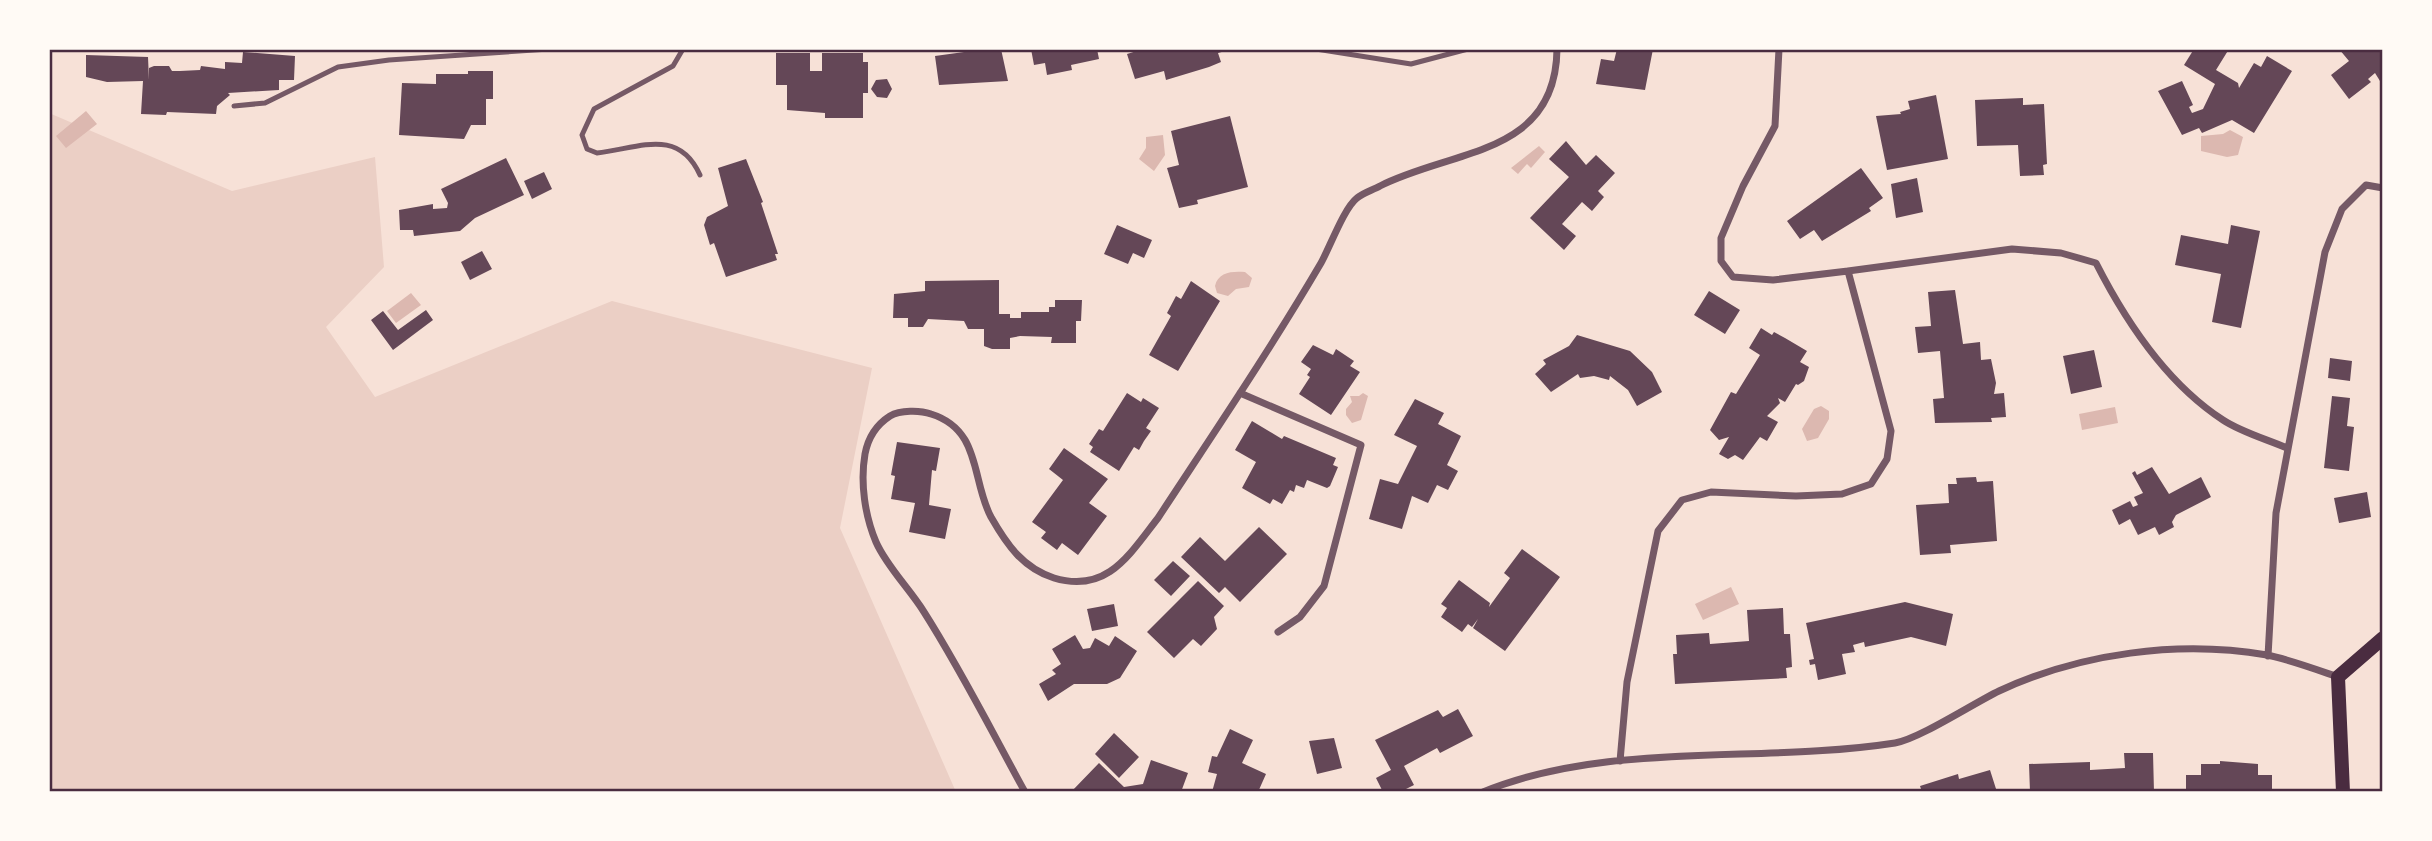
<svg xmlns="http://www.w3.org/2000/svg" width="2432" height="841" font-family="'Work Sans',sans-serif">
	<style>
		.green { fill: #ebcfc5 }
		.water { fill: #dcb8b0 }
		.building { fill: #644757 }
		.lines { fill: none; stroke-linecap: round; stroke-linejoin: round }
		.service { stroke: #755966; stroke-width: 5 }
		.minor { stroke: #755966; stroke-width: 7 }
		.secondary { stroke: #4a2c40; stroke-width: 14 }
		.neatline { fill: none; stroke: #4a2c40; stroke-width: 2.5 }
	</style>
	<rect width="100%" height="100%" fill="#f7e1d7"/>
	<!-- green -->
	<path class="green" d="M49 113 232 191 375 157 384 267 326 327 375 397 612 301 872 368 840 528 956 792H49Z"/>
	<!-- water -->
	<path class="water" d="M86 111 97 124 66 148 56 136Z
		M2230 130 2243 137 2238 155 2227 157 2201 151V136L2223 134Z
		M1163 135 1165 155 1154 171 1139 159 1146 148V137Z
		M1539 146 1545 152 1531 168 1527 164 1518 174 1511 168Z
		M1245 272 1252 278 1249 287 1236 289 1228 296 1217 293 1215 286C1218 272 1232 271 1245 272Z
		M411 293 421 305 396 323 387 311Z
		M1363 393 1368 396 1361 420 1352 423 1346 415V409L1352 402 1350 396H1359Z
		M1821 406 1829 411V419L1818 438 1807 441 1802 429 1814 409Z
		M2115 407 2118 423 2082 430 2079 414Z
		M1731 587 1739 604 1703 620 1695 604Z"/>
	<!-- building -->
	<path class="building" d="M964 49H1001L1008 81 939 85 935 56 964 52Z
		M1031 49H1097L1099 59 1071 65 1072 70 1047 75 1045 63 1034 65Z
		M1143 49H1229V50L1218 53 1221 62 1209 67 1166 80 1164 71 1135 79 1127 54Z
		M1617 49H1653L1645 90 1596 84 1601 59 1614 61Z
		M2194 49H2229L2216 70 2238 83 2239 88 2254 63 2261 67 2267 56 2292 71 2254 133 2232 120 2202 133 2199 128 2182 135 2158 91 2182 81 2193 105 2189 107 2192 113 2203 109 2215 84 2184 65Z
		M2339 49H2383V79L2380 81 2375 73 2368 79 2371 82 2349 99 2331 75 2349 61Z
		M243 52 295 56 294 80H279V90L228 93 230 95 217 106 216 114 167 112 166 115 141 114 143 81 107 82 86 77V55L148 57 149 80V68L154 66H169L172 71H180L200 70 201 66 225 69V62L242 63Z
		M776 53H810V71H822V53H863V62H868V93H863V118H825V113L787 110V85H776Z
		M468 71H493V99H486V125H471L464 139 399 135 402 83 436 84V74H468Z
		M887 79 892 89 887 98 877 97 871 89 876 80Z
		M1936 95 1948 159 1887 170 1876 116 1901 114 1900 112 1910 109 1908 101Z
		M2023 98V105L2044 104 2047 164 2043 165 2044 175 2020 176 2018 145 1977 146 1975 100Z
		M1230 116 1248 187 1197 200 1198 204 1179 208 1167 168 1179 165 1171 131Z
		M1566 141 1586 165 1596 155 1615 173 1598 191 1604 197 1592 211 1582 202 1562 224 1576 236 1564 250 1530 218 1569 177 1549 159Z
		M506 158 524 195 475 218 460 231 414 236 413 230H400L399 210 433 204V209L447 208 448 203 441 189Z
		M746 159 763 202 761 203 778 254H775L777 260 726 277 714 243 710 245 704 225 707 217 728 206 718 168Z
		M1861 168 1883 198 1869 208 1871 211 1822 241 1814 230 1800 239 1787 221Z
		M544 172 552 189 532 199 524 181Z
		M1917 178 1923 212 1896 218 1891 184Z
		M1117 225 1152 240 1144 258 1133 253 1128 264 1104 254Z
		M2231 225 2260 231 2241 328 2212 322 2221 274 2175 265 2181 235 2228 244Z
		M482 251 492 269 470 280 461 262Z
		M999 280V314H1010V318H1021V312H1049V307H1055V300H1082L1081 321H1076V343H1051L1052 337 1020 336 1010 338V349H992L984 346V329H968L964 321 928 319 923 327H908V318H893L894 294 925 291V281Z
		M1191 281 1220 301 1178 371 1149 355 1171 316 1167 313 1176 296 1181 299Z
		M1955 290 1963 344 1980 342 1981 360 1991 359 1996 383 1994 394 2004 393 2006 417 1991 418 1992 422 1935 423 1933 399 1944 398 1940 351 1918 353 1915 327 1931 326 1928 292Z
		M1709 291 1740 310 1725 334 1694 315Z
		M426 310 433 320 393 350 371 320 383 311 398 330Z
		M1761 328 1772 335 1774 332 1785 338 1807 351 1800 362 1809 367 1804 381 1798 385 1796 384 1785 402 1778 398 1780 403 1767 416 1778 422 1767 441 1760 437 1743 460 1735 455 1728 459 1719 454 1729 437 1719 440 1710 430 1731 392 1736 394 1760 355 1749 348Z
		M1577 335 1630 351 1652 372 1662 392 1637 406 1628 390 1610 376 1609 380 1594 376 1580 378 1578 374 1551 392 1535 374 1546 364 1543 360 1569 346Z
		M1313 345 1333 355 1336 349 1354 361 1350 366 1360 372 1331 415 1299 394 1310 377 1307 375 1311 369 1301 362Z
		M2094 350 2102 387 2071 394 2063 356Z
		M2330 358 2352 361 2350 381 2328 378Z
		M1127 393 1141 402 1143 398 1159 408 1146 428 1151 431 1144 441 1139 450 1134 447 1119 471 1090 452 1093 447 1089 444 1099 429 1103 431Z
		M2332 396 2350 398 2347 426 2354 427 2349 471 2324 468Z
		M1415 399 1444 413 1438 424 1461 436 1447 465 1458 471 1448 490 1437 485 1428 503 1412 496 1402 529 1369 519 1380 479 1398 484 1417 446 1394 435Z
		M1252 421 1282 439 1284 436 1336 458 1333 465 1338 467 1330 486 1327 488 1307 480 1304 488 1296 485 1294 492 1290 490 1282 504 1273 499 1270 504 1242 488 1256 462 1235 450Z
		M897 442 940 448 936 471 932 470 929 505 951 509 945 539 909 532 915 503 891 499 895 476 891 475Z
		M1064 448 1108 479 1089 503 1107 516 1078 555 1062 543 1057 550 1041 538 1046 532 1032 522 1063 480 1049 469Z
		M2152 467 2169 494 2201 477 2211 497 2176 515 2172 522 2174 527 2159 535 2155 527 2138 535 2130 519 2119 525 2112 510 2130 501 2133 507 2138 505 2134 497 2143 493 2132 473 2135 471 2137 475Z
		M1976 477 1977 482 1993 481 1997 541 1950 545 1951 553 1920 555 1916 505 1949 503 1948 484H1957L1956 478Z
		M2367 492 2371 517 2339 523 2334 498Z
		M1259 527 1287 554 1240 602 1225 587 1219 593 1181 557 1200 537 1225 561Z
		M1522 549 1560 577 1505 651 1473 628 1478 619 1472 627 1468 624 1462 632 1441 617 1447 608 1441 604 1459 580 1490 603 1489 607 1510 578 1504 573Z
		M1173 561 1190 576 1171 596 1154 580Z
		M1198 581 1224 606 1214 617 1217 629 1201 646 1193 639 1174 658 1147 632Z
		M1905 602 1953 614 1946 646 1911 637 1865 647 1864 642 1853 645 1855 652 1842 654 1846 674 1818 680 1815 664 1810 665 1809 660 1814 659 1806 623Z
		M1114 604 1118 626 1092 631 1087 609Z
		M1783 608 1784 634H1790L1792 667 1786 668 1787 678 1675 684 1673 654H1677L1676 635 1709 633 1710 644 1749 641 1747 610Z
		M1075 635 1083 649 1090 648 1095 638 1109 646 1115 636 1137 651 1120 678 1107 684H1074L1048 701 1039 684 1056 674 1052 670 1061 664 1052 649Z
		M1458 709 1473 736 1440 753 1437 748 1404 766 1414 785 1400 792H1383L1376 778 1391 770 1375 740 1438 710 1443 717Z
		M1230 729 1253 740 1242 763 1266 774 1258 792H1212L1217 774 1208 772 1212 756 1217 757Z
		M1114 733 1139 757 1119 778 1095 754Z
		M1334 738 1342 768 1317 774 1309 741Z
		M2124 753H2153L2154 792H2030L2029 764 2090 762V770L2125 768Z
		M1151 760 1188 773 1181 792H1071L1099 763 1124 787 1143 784Z
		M2220 761 2258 764V775H2272V792H2186V775H2201V764H2220Z
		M1990 770 1997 792H1922L1920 786 1958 774 1959 779Z"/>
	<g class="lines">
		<!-- service -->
		<path class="service" d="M683 49 673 66 594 109 582 135 587 149 597 153C637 149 678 126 700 175
			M1316 49 1411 64 1468 49
			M234 106 265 103 338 67 389 60 549 49"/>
		<!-- minor -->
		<path class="minor" d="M1848 271 2012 249 2061 253 2096 263C2126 322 2166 383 2223 420 2241 432 2266 439 2287 448
			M1240 393 1361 445 1324 586 1300 617 1278 632
			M2268 656 2276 513 2325 252 2342 209 2366 185 2383 188
			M1620 761 1627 682 1658 531 1682 500 1711 492 1796 496 1842 494 1871 484 1887 459 1891 431 1848 271 1773 280 1733 277 1721 261V238L1743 186 1775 126 1779 49
			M1025 792C992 732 961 670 924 612 910 589 887 567 876 542 865 516 860 483 865 454 868 438 876 425 890 416 900 410 920 410 931 414 982 430 971 480 991 517 1007 545 1023 568 1054 578 1107 594 1129 555 1158 518 1213 434 1270 350 1321 263 1330 247 1344 208 1357 198 1363 193 1373 190 1380 186 1453 149 1556 156 1557 49
			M1483 792C1610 740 1760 764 1895 743 1919 739 1974 703 1999 691 2081 653 2178 640 2267 655 2291 660 2315 669 2338 677"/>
		<!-- secondary -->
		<path class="secondary" d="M2343 792 2338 677 2383 638"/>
	</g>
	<!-- border -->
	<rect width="2432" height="841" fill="none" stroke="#fffaf5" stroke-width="102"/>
	<rect x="51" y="51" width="2330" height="739" class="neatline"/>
</svg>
